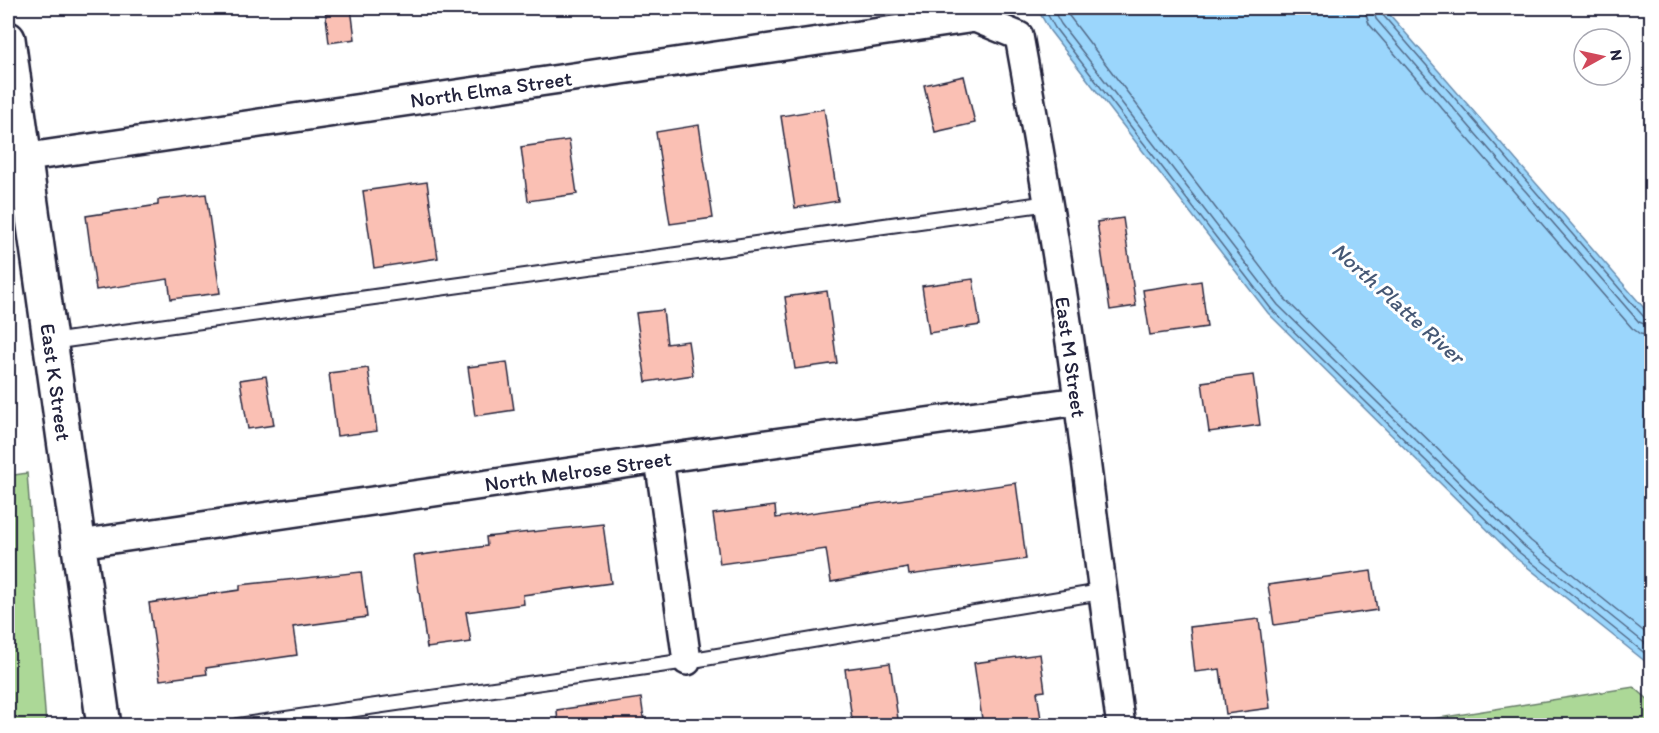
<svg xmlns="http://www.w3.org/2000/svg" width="1659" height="733" font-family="Itim,sans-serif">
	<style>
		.green { fill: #acd897; stroke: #677d69; stroke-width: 1.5 }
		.water { fill: #9bd6fc; stroke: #6b8eaf; stroke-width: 1.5 }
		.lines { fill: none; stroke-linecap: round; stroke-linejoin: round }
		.shore { stroke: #526a88; stroke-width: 1.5 }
		.building { fill: #fac0b4; stroke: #22223b; stroke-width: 1.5 }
		.service-casing { stroke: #22223b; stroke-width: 18 }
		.minor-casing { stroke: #22223b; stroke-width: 32 }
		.tertiary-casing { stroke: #22223b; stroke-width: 38 }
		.service { stroke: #fff; stroke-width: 14 }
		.minor { stroke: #fff; stroke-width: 27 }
		.tertiary { stroke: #fff; stroke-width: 33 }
		.labels { text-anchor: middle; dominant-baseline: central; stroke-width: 6; stroke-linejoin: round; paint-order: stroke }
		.street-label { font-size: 21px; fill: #22223b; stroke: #fff }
		.water-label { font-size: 22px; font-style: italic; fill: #465875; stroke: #fff }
	</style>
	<rect width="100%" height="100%" fill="#fff"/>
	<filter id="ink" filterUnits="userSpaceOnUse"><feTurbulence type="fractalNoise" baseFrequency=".0167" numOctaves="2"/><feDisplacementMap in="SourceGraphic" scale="12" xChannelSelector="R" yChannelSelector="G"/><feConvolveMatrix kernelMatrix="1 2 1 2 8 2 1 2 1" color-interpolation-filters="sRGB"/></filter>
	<g filter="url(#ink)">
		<!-- green -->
		<path class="green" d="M27 473 46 725H8V476Z
			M1634 687 1651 702V725H1395Z"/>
		<!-- water -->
		<path class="water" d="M1037 8H1384L1651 316V666L1516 558 1268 313 1050 31Z"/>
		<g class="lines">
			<!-- shore -->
			<path class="shore" d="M1044 8 1055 28 1272 310 1520 553 1652 659
				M1052 8 1061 24 1278 305 1525 547 1652 649
				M1063 8 1285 299 1531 541 1652 638
				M1364 8 1369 24 1632 328 1640 334 1652 336
				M1373 8 1376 19 1639 322 1652 327
				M1380 8 1382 14 1644 317 1652 320"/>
		</g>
		<!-- building -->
		<path class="building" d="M325 8H351L355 39 329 43Z
			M964 76 975 123 935 132 924 85Z
			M824 109 838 201 795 208 781 116Z
			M699 125 713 218 670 224 656 132Z
			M569 140 577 194 528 201 521 147Z
			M427 182 438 258 374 268 363 191Z
			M206 194 220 293 171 299 168 279 96 290 86 216 158 205V200Z
			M1123 218 1136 306 1110 310 1097 222Z
			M973 279 980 325 929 333 922 286Z
			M1201 281 1207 327 1150 335 1143 290Z
			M827 291 837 363 795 369 785 297Z
			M663 310 667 344 688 341 693 375 646 382 636 313Z
			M507 362 514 410 475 416 468 367Z
			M368 368 377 431 337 436 329 373Z
			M1253 375 1260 425 1209 432 1202 382Z
			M266 376 274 425 248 429 240 380Z
			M1016 483 1026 559 909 575 908 568 831 582 826 549 720 564 713 514 775 506 776 518Z
			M603 524 611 583 523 595 524 604 466 612 471 642 427 648 414 556 487 546 486 537Z
			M1371 571 1377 610 1274 625 1268 585Z
			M361 572 367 617 293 627 297 655 206 668 207 674 160 680 149 603 240 590V585Z
			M1259 619 1270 708 1226 714 1220 669 1195 672 1190 627Z
			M1040 654 1045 691 1037 692 1042 726H983L974 663Z
			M890 663 899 726H853L845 669Z
			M641 698 645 726H558L557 710Z"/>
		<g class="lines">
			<!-- service casing -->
			<g class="service-casing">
				<path id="service" d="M51 342 1049 203
					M238 726 687 661 1101 592"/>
			</g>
			<!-- minor casing -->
			<g class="minor-casing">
				<path id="minor" d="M8 160 975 18 1019 36C1041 157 1062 278 1078 400 1093 509 1105 617 1121 726
					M659 459 687 661
					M79 544 659 459 1078 401"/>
			</g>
			<!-- tertiary casing -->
			<g class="tertiary-casing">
				<path id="tertiary" d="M8 39 104 726"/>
			</g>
			<!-- service -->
			<use href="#service" class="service"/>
			<!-- minor -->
			<use href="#minor" class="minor"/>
			<!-- tertiary -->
			<use href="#tertiary" class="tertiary"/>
		</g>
	</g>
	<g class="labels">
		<!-- street labels -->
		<g class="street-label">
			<text transform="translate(491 89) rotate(-8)">North Elma Street</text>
			<text transform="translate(1071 357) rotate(82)">East M Street</text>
			<text transform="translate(56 382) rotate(82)">East K Street</text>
			<text transform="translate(578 471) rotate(-8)">North Melrose Street</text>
		</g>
		<!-- water labels -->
		<g class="water-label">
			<text transform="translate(1398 303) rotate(42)">North Platte River</text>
		</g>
	</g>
	<!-- margin -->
	<rect width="1659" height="733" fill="none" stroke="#fff" stroke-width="30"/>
	<rect x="15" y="15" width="1629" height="703" fill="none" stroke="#22223b" stroke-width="2" filter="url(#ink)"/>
	<!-- north arrow -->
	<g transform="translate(1602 57) rotate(82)"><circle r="28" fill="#ffffff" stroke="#a7a7b1" stroke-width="1.5"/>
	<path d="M0-4.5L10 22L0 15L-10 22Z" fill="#d1495b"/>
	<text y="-9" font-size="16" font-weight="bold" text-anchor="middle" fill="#22223b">N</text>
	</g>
</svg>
